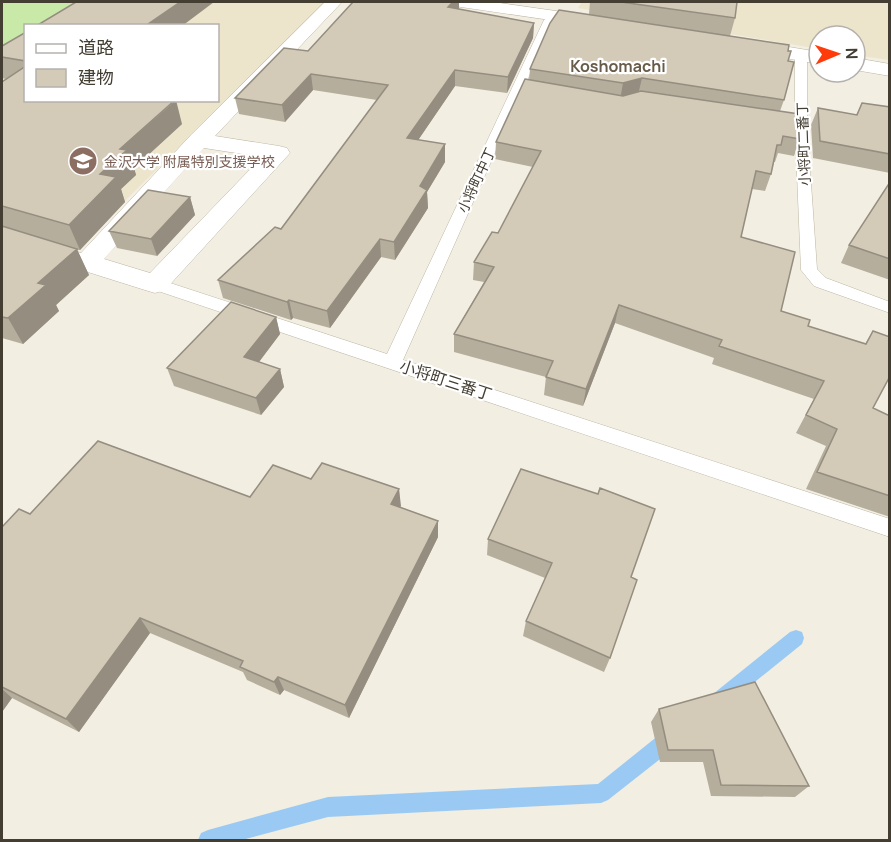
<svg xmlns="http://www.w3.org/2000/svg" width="891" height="842" font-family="Manrope,'Noto Sans JP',sans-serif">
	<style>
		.education { fill: #ece4cb }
		.green { fill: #c9e9a8 }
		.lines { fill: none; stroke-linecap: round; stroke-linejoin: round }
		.stream { fill: #9acaf3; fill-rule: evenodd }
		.lane-casing { stroke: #bdb6a4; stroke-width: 1 }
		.street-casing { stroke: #bdb6a4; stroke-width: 1 }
		.lane { fill: #fff; fill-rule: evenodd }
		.street { fill: #fff; fill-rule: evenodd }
		.wall { fill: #b5ae9d }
		.shaded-wall { fill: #948d80 }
		.building { fill: #d3cab7; stroke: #948d80; stroke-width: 1.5 }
		.labels { text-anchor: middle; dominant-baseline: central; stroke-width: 4.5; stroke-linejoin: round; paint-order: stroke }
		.far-street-label { font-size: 14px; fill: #433d32; stroke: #fff }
		.far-education-label { font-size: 14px; fill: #785e54; stroke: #fff; text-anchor: start }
		.far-quarter-label { font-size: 16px; font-weight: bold; fill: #675c49; stroke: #fff }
		.street-label { font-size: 16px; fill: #433d32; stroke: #fff }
	</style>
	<rect width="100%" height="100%" fill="#f2eee2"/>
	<!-- education -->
	<path class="education" d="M85 2H327L82 243 2 222V43L26 100H218V26L37 25Z
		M582 2H889V60L855 55V36H819V49L578 8Z"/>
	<!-- green -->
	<path class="green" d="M2 2H87L55 25 26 26 25 46 2 57Z"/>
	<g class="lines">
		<!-- stream -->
		<path class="stream" d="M796 630 802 632 804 638 802 644 725 706 719 709 713 706 710 700 713 694 790 632Z
			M671 729 678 731 680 738 678 745 608 800 601 803 328 817 242 840H198L201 833 208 830 328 797 598 784 664 731Z"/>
		<!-- lane casing -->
		<g class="lane-casing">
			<path id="lane" d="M557 12 562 15 553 22 403 360 890 519V537L149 288 147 284 149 280H161L387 354 544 20Z
				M801 52 807 55V126L817 269 826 278 890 302V313L814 286 801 270 795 126V55Z"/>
		</g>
		<!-- street casing -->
		<g class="street-casing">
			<path id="street" d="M325 2H342L215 136 279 146 287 148 290 153 165 290 155 293 145 290 2 245V229L81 253 191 135ZM204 148 262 157 150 273 104 259Z
				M453 2H493L598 17 604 18 607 22 604 26 598 27 461 7 455 6Z
				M747 40 819 52V64L740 50 738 46 740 42Z
				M855 58 890 64V76L855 70Z"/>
		</g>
		<!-- lane -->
		<use href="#lane" class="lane"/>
		<!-- street -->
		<use href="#street" class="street"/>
	</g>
	<!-- wall -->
	<path class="wall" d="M353 2H459V9L534 23 533 38 507 93 455 86 418 140 445 162 427 192 428 208 395 260 381 257 330 328 293 318 291 320 223 298 218 280 281 229 377 100 313 90 285 122 239 114 235 98 308 51Z
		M590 2H737L735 18 730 36 788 51V61L784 100 780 111 800 139 794 156 778 153 775 162H774L771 174 765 191 752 189 741 237 781 311 808 326 865 344 873 331V408L890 416V517L806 489 826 446 796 433 814 399 712 364 714 358 615 323 583 406 544 395 546 377 454 352V334L484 282 473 280 474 262 498 233 533 167 495 159 496 142 529 80 530 69 589 14Z
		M26 32V100L182 124 134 168 136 175 121 189 125 202 80 250H77L89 275 56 305 59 311 23 344 2 338V82L6 79 2 78V46Z
		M862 103 890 107V173L813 158 811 125 818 108 856 115Z
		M890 182V280L841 263 849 245Z
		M190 197 195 215 157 256 117 248 109 231Z
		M276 317 280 334 259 362 280 369 284 387 261 415 174 386 167 368Z
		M311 479 399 489 400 507 438 521V537L349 718 284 690 280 695 247 680 243 672 150 633 79 732 12 698 2 712V527L30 514 250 497Z
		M488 539 631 577 610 658 604 672 523 636 526 621 545 578 487 555Z
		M659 709 809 786 795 797 711 796 703 762H660L651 722Z"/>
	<!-- shaded-wall -->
	<path class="shaded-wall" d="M180 2H214L182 26H145Z
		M453 2H459V9L448 7Z
		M534 23 533 38 507 93 508 77Z
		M455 70V86L408 155 407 138Z
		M311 74 313 90 285 122 282 105Z
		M642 78 638 95 620 100 623 83Z
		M176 100 182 124 134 168 136 175 121 189 125 202 80 250 69 225 100 174 120 149Z
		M445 144V162L427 192 428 208 395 260 394 242 420 186Z
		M190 197 195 215 157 256 151 239Z
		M380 239 381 257 330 328 327 311Z
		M77 249 89 275 56 305 59 311 23 344 8 318 38 283Z
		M289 300 293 318 291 320 287 302Z
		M619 305 615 323 583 406 586 389Z
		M276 317 280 334 249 375 244 357Z
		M280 369 284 387 261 415 256 398Z
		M399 489 401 506 392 521 391 504Z
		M438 521V537L349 718 345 705Z
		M140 618 150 633 79 732 66 719Z
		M278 677 284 690 280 695 274 682Z
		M2 689 12 698 2 712Z"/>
	<!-- building -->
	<path class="building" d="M76 2H180L145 26H36Z
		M353 2H453L448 7 534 23 508 77 455 70 407 138 445 144 420 186 427 190 394 242 380 239 327 311 289 300 287 302 218 280 275 227 281 229 388 85 311 74 282 105 235 98 284 48 308 51Z
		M621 2H737L735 18Z
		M559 10 789 45 788 51H791L788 61 794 62 784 100 642 78 623 83 530 69 550 23Z
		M26 32V61L2 57V46Z
		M26 66V100H175L120 149 127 150 100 174 116 177 69 225 2 206V82Z
		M525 79 623 96 641 91 799 114 800 139 783 136 781 145H777L771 174 756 171 741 237 795 252 781 311 810 320 808 326 866 344 873 331 890 337V376L873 408 890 416V496L817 472 837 429 806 415 824 381 719 346 722 340 619 305 586 389 546 377 553 361 454 334 494 267 474 262 492 232 498 233 541 151 496 142Z
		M862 103 890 107V154L820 141 818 108 857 115Z
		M890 182V259L849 245Z
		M148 190 190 197 151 239 109 231Z
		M2 226 77 249 38 283 46 285 8 318 2 317Z
		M231 302 276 317 244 357 280 369 256 398 167 368Z
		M98 441 250 497 273 465 311 479 322 463 399 489 391 504 438 521 345 705 278 677 274 682 240 667 243 661 140 618 66 719 2 687V527L19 509 30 514Z
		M521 469 598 494 600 488 655 509 631 577 637 580 610 658 526 621 552 563 488 539Z
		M755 682 809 786 721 785 713 750H668L659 709Z"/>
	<!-- icons -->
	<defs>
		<g id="school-disc" transform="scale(1.5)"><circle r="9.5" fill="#8d6e63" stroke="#fff"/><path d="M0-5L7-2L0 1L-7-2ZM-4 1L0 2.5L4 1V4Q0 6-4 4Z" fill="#fff"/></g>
	</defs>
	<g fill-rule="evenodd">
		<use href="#school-disc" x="83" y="161"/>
	</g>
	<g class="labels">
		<!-- far-street labels -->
		<g class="far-street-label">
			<text transform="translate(803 144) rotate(-92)">小将町二番丁</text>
			<text transform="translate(476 180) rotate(-65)">小将町中丁</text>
		</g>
		<!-- far-education labels -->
		<g class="far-education-label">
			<text x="104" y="161">金沢大学 附属特別支援学校</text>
		</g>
		<!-- far-quarter labels -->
		<g class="far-quarter-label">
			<text x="618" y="66">Koshomachi</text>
		</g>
		<!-- street labels -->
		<g class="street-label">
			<text transform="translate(446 380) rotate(18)">小将町三番丁</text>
		</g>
	</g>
	<!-- border -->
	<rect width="891" height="842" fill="none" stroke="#433d32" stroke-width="6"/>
	<!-- legend -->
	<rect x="24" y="24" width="195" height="78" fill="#ffffff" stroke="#b4b1ad" stroke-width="1.5"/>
	<rect x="36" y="44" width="30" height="9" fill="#ffffff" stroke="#b4b1ad" stroke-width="1.5"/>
	<text x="78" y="54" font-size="18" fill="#433d32">道路</text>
	<rect x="36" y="69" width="30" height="18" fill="#d3cab7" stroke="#b4b1ad" stroke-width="1.5"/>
	<text x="78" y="84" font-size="18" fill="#433d32">建物</text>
	<!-- north arrow -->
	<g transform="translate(837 54) rotate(88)"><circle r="28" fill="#ffffff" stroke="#b4b1ad" stroke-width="1.5"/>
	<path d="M0-4.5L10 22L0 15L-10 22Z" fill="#ff3b0c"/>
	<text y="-9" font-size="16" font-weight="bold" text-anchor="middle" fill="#433d32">N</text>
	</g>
</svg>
